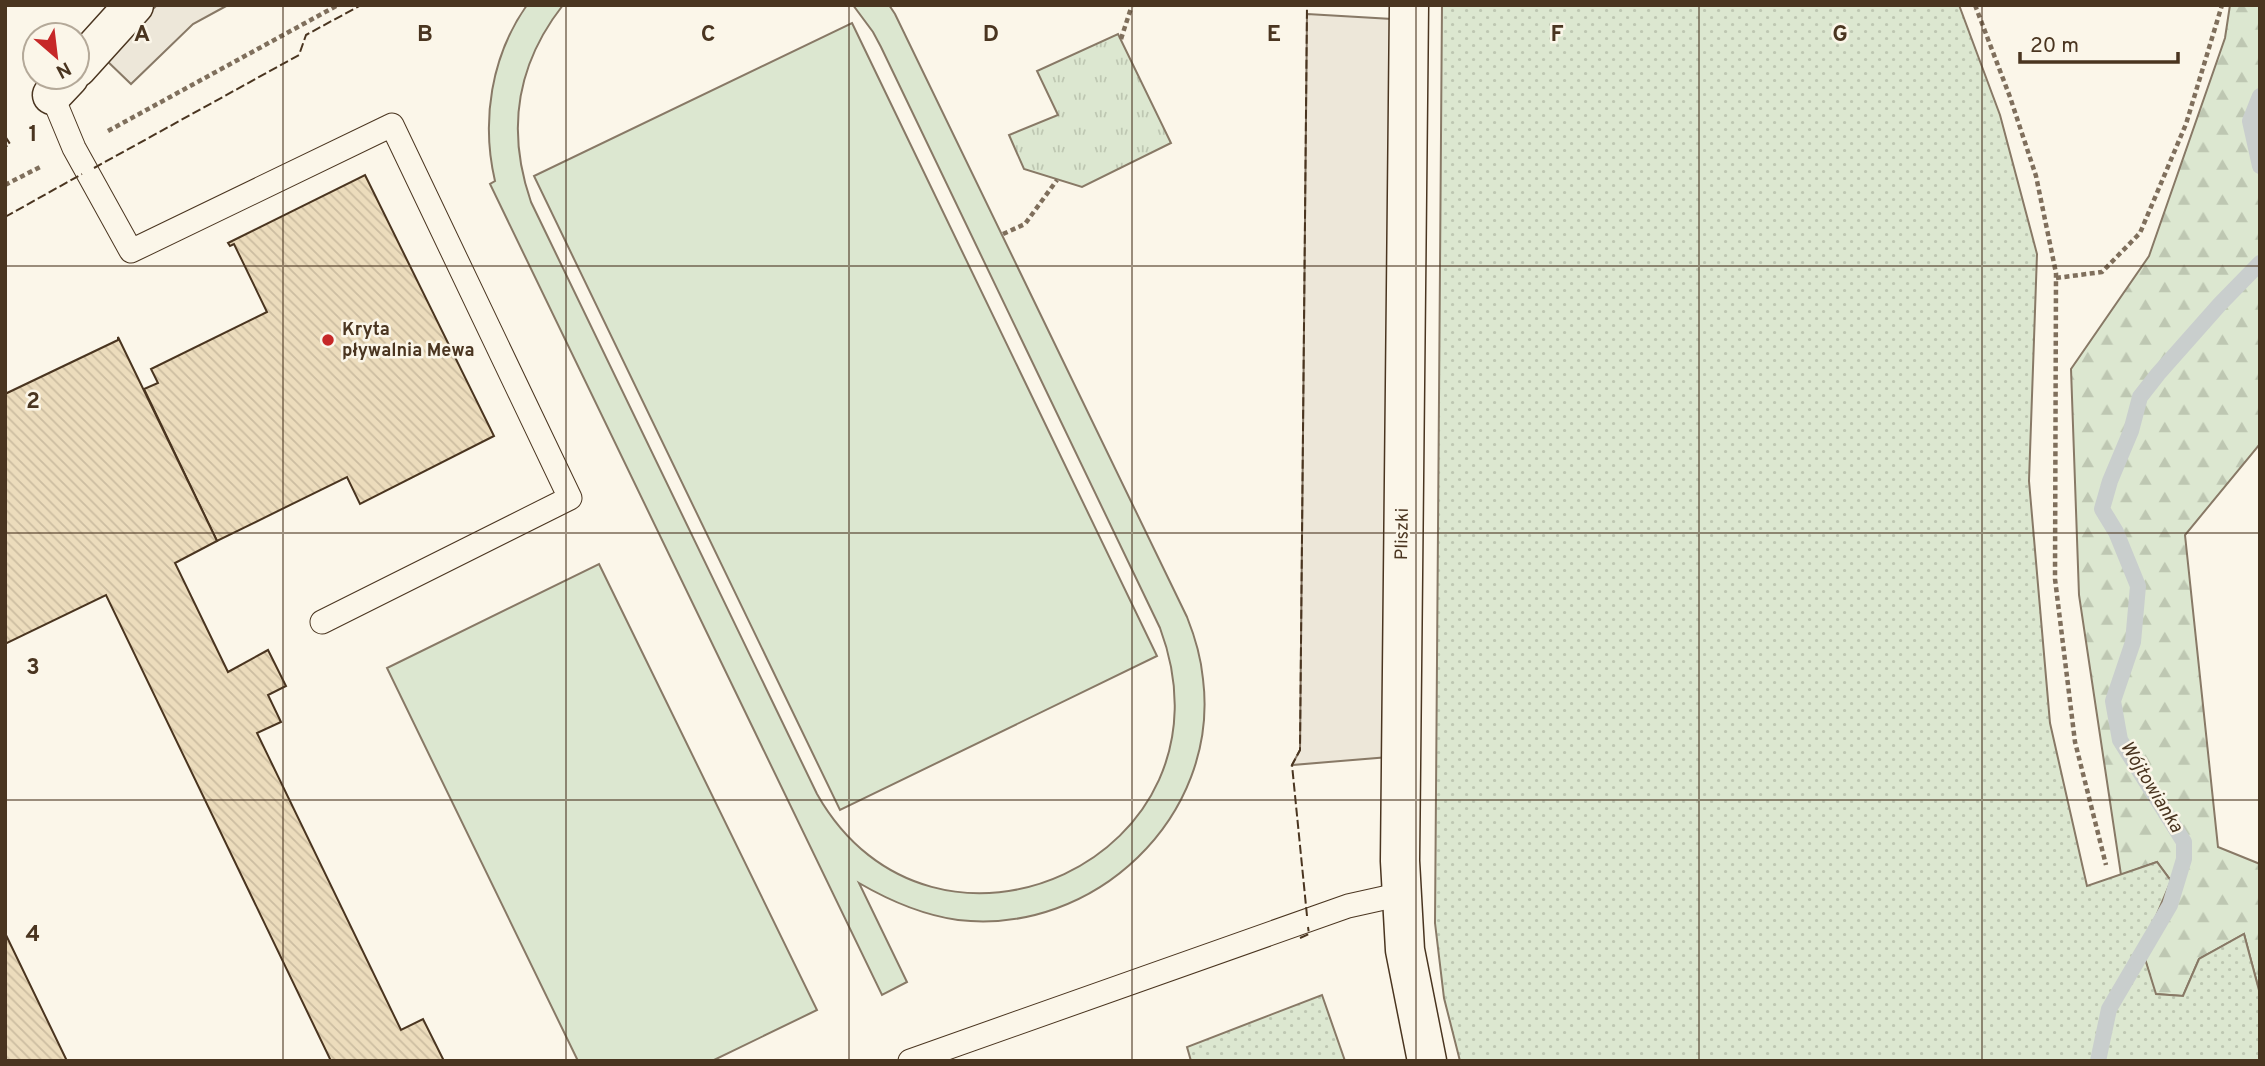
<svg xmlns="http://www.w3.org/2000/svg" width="2265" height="1066" font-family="Overpass,sans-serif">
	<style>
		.grass { fill: url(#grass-tufts); stroke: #887966; stroke-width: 2 }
		.forest { fill: url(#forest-firs); stroke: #887966; stroke-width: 2 }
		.garden { fill: url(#garden-dots); stroke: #887966; stroke-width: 2 }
		.pitch { fill: #dce7d0; stroke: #887966; stroke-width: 2 }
		.parking { fill: #ede7d9; stroke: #887966; stroke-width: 2 }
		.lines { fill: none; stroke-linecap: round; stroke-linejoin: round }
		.stream { stroke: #c9cecd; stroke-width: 16 }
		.building { fill: url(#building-back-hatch); stroke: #4a3520; stroke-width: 2 }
		.lane-casing { stroke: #4a3520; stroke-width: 25 }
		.street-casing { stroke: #4a3520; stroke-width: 41 }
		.secondary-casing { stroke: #4a3520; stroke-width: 41 }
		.path { stroke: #7f6f5c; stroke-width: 4.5; stroke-dasharray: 5 3.5; stroke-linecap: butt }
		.lane { stroke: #fbf6e9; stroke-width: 23 }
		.street { stroke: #fbf6e9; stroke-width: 38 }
		.secondary { stroke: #fbf6e9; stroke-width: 38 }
		.fence { stroke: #4a3520; stroke-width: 2; stroke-dasharray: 9 3.5; stroke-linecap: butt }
		.grid { fill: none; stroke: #4a3520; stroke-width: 2; stroke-opacity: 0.55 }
		.poi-dot { fill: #c62828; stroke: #fbf6e9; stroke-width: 2.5 }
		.labels { text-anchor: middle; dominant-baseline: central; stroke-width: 5; stroke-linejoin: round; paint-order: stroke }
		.poi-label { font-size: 18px; font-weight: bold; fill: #4a3520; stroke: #fbf6e9; text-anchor: start }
		.street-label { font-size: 18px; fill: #4a3520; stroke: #fbf6e9 }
		.water-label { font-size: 19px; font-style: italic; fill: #4a3520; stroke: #fbf6e9 }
		.grid-label { font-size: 23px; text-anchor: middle; font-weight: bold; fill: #4a3520; stroke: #fbf6e9; stroke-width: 5; stroke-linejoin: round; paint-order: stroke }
	</style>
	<defs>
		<pattern id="grass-tufts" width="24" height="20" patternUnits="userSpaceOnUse" patternTransform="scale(1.75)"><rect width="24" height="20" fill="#dce7d0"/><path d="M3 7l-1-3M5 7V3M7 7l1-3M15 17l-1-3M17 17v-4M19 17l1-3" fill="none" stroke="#bec7b2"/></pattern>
		<pattern id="forest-firs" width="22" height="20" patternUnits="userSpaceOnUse" patternTransform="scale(1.75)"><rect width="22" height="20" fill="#dce7d0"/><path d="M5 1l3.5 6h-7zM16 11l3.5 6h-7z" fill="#bec7b2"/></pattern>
		<pattern id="garden-dots" width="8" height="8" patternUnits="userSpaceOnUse" patternTransform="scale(1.75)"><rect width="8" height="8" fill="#dce7d0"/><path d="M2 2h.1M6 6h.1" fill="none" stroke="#bec7b2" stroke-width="1.8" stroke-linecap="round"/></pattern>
		<pattern id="building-back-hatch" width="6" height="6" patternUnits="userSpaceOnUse" patternTransform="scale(1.75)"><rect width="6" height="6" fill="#ecdcbc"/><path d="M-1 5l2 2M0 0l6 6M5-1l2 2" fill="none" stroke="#ccbda1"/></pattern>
	</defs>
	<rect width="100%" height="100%" fill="#fbf6e9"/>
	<polygon class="grass" points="1118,34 1171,143 1082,187 1024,169 1009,135 1058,115 1037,71"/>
	<polygon class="forest" points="2230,5 2260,5 2260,444 2185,535 2218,847 2260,864 2260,994 2244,934 2199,959 2183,996 2155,994 2142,949 2171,881 2157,862 2121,875 2079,595 2071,369 2149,256 2225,38"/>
	<g class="garden">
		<polygon points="1442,5 1959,5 2000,115 2037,254 2029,481 2050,723 2087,886 2157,862 2171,881 2142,949 2156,994 2183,996 2199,959 2244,934 2260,994 2260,1061 1460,1061 1444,998 1435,923"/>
		<polygon points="1322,995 1345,1061 1191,1061 1187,1047"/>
	</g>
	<g class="pitch">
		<path d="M527 5H563C516 65 506 130 531 202L817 794C933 999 1246 858 1160 628L881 47 873 32 853 5H889L895 14 1187 617C1195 637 1201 657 1203 679 1220 817 1094 936 958 920 922 915 890 901 859 883L907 982 882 995 490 184 495 181C481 121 491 56 527 5Z"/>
		<polygon points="852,23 1157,656 840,810 534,176"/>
		<polygon points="599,564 817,1010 712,1061 578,1061 387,668"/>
	</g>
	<g class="parking">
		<polygon points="157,5 228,5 193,24 131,84 104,58"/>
		<polygon points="1307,14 1409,20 1401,756 1292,765 1300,750"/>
	</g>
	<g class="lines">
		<g class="stream">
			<polyline points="2260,96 2250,121 2260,166"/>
			<polyline points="2098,1061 2109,1009 2170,905 2184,859 2184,842 2120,740 2113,701 2133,642 2138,586 2116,532 2102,509 2110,481 2131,431 2140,397 2158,374 2220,304 2260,263"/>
		</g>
	</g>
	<g class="building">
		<polygon points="365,175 494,436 360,504 347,477 217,541 144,389 158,383 151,369 267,312 234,244 230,246 228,243"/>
		<polygon points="118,337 217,541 175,563 228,672 268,650 286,686 268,695 281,722 257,733 401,1030 423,1019 444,1061 331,1061 106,595 5,644 5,394 118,340"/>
		<polygon points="5,933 67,1061 5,1061"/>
	</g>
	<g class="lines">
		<defs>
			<g id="lane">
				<polyline points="52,95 74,148 131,251 392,125 570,498 322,622"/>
				<polyline points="910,1061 1348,906 1402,894"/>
			</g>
			<g id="street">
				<polyline points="77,68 134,5"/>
				<polyline points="52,95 69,77"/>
			</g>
			<polyline id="secondary" points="1409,5 1400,861 1405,950 1427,1061"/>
		</defs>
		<use href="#lane" class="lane-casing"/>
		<use href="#street" class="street-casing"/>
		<use href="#secondary" class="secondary-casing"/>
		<g class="path">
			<polyline points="1975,5 2010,97 2036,176 2056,273 2055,579 2075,742 2106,865"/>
			<polyline points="1121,39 1132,5"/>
			<polyline points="108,131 338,5"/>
			<polyline points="5,185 42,166"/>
			<polyline points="1003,234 1025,224 1057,180"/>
			<polyline points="2056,278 2102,272 2140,233 2186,124 2222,5"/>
		</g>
		<use href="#lane" class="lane"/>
		<use href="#street" class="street"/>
		<use href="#secondary" class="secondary"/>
		<g class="fence">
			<polyline points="5,136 10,144 5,147"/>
			<polyline points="94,168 299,55 306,35 361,5"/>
			<polyline points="5,217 82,174"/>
			<polyline points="1307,916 1292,765 1300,750 1307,5"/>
			<polyline points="1300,938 1309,934 1308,927"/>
		</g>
	</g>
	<path class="grid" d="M283 5V1061M566 5V1061M849 5V1061M1132 5V1061M1416 5V1061M1699 5V1061M1982 5V1061M5 266H2260M5 533H2260M5 800H2260"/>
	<circle class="poi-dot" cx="328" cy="340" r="7"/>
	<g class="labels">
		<g class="poi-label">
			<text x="342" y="330">Kryta<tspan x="342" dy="21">pływalnia Mewa</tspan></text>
		</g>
		<g class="street-label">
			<text transform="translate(1403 534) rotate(-89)">Pliszki</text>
		</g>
		<g class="water-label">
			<text transform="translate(2151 787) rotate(59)">Wójtowianka</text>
		</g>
	</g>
	<g class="grid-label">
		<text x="142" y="41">A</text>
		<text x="425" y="41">B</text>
		<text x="708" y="41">C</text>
		<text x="991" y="41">D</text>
		<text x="1274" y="41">E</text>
		<text x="1557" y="41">F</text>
		<text x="1840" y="41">G</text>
		<text x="33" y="141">1</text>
		<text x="33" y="408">2</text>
		<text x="33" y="674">3</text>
		<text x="33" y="941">4</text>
	</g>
	<rect width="2265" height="1066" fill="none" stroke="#4a3520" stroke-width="14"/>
	<g transform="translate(56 56) rotate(152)"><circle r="33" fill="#fbf6e9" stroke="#b4a999" stroke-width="2"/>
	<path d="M0-5L12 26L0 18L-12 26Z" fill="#c62828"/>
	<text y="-10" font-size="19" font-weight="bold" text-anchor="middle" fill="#4a3520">N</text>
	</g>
	<path d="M2020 52v10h158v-10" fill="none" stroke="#4a3520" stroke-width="3.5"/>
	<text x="2030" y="52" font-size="21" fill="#4a3520" stroke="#fbf6e9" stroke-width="5" paint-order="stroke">20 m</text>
</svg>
